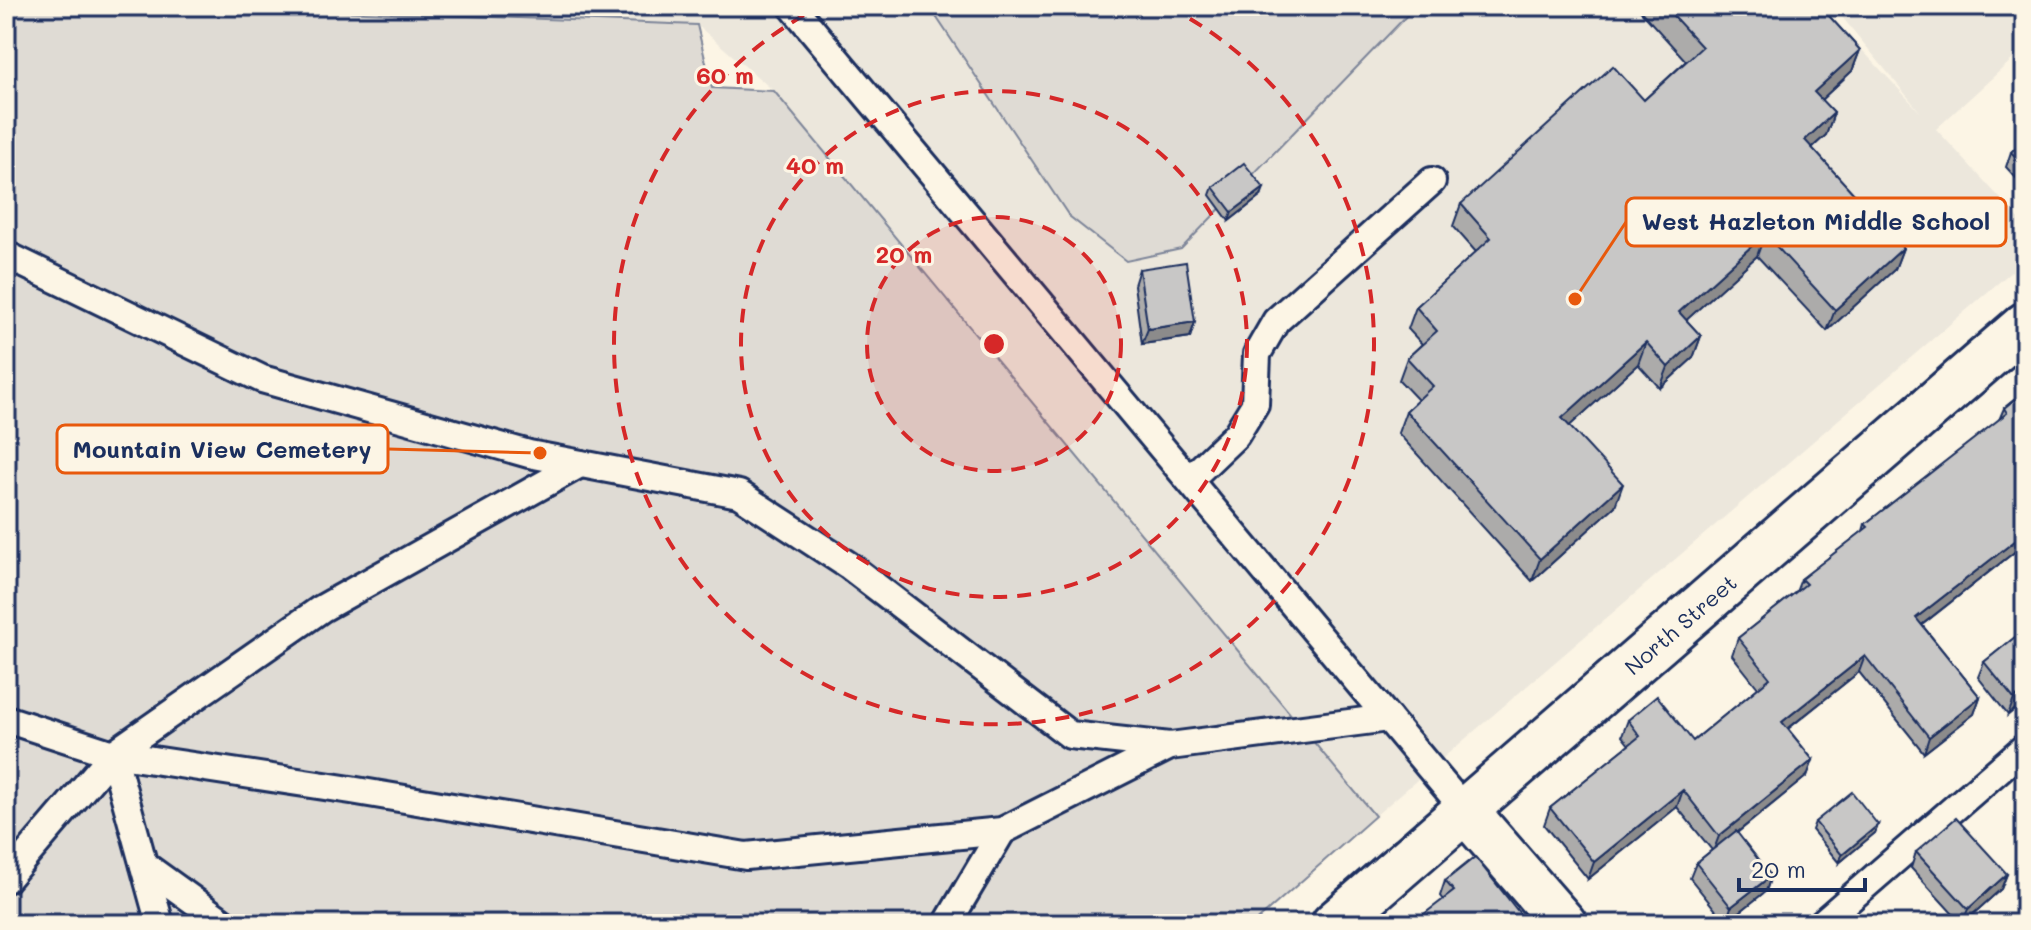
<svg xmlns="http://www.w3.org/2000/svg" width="2031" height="930" font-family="Mali,sans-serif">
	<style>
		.built { fill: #ece7dc }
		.green { fill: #dfdbd4; stroke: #7d8599; stroke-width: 2 }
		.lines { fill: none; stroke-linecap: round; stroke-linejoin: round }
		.lane-casing { stroke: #1b2f5e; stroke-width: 32 }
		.street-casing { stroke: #1b2f5e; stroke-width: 50 }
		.lane { stroke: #fcf5e5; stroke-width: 26 }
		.street { stroke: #fcf5e5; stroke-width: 44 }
		.wall { fill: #acabaa; stroke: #1b2f5e; stroke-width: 2 }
		.shaded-wall { fill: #8c8b8b; stroke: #1b2f5e; stroke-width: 2 }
		.building { fill: #c8c7c6; stroke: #1b2f5e; stroke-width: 2 }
		.ring { fill: none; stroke: #d62828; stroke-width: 4; stroke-dasharray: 14 10 }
		.labels { text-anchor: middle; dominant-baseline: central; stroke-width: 6; stroke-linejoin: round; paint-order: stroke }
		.street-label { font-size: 22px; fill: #1b2f5e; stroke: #fcf5e5 }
		.centre { fill: #d62828; stroke: #fcf5e5; stroke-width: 4 }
		.ring-label { font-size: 24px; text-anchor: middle; font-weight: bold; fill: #d62828; stroke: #fcf5e5; stroke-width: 6; stroke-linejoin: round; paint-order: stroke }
		.leader { fill: none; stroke: #e8590c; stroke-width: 3 }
		.callout-dot { fill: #e8590c; stroke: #fcf5e5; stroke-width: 3 }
		.callout { fill: #fcf5e5; stroke: #e8590c; stroke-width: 3 }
		.callout-label { font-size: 24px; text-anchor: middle; font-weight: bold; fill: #1b2f5e }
	</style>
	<rect width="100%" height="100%" fill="#fcf5e5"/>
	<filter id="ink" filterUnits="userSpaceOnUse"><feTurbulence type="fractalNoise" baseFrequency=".0125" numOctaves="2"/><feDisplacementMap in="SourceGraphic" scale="16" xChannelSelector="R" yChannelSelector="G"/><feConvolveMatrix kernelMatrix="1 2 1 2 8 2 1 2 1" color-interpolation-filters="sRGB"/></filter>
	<g filter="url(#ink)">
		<polygon class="built" points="215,6 1821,6 1921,113 1833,6 2025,6 2025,48 1936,129 2025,225 2025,260 1375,816 774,91 697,25"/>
		<g class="green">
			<polygon points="6,6 215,6 697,25 712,88 774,91 1375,816 1253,924 6,924"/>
			<polygon points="929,6 1416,6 1181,249 1126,261 1069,216"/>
		</g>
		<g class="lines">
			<defs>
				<g id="lane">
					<polyline points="792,6 1465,810"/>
					<polyline points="6,255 262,379 529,454 739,494 848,565 1070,735 1170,746 1388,718"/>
					<polyline points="1190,479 1236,435 1255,404 1257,354 1276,321 1432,181"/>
					<polyline points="6,719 113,754 351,790 746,856 1002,831 1170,746"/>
					<polyline points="113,754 160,924"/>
					<polyline points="144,865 226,924"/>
					<polyline points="6,879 113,754 321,609 580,464"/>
					<polyline points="947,924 1002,831"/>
					<polyline points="1821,924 2025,747"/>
				</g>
				<g id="street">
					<polyline points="1465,810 1564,924"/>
					<path id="s1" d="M1334 924 2025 325"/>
				</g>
			</defs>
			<use href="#lane" class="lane-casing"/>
			<use href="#street" class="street-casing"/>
			<use href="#lane" class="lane"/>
			<use href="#street" class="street"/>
		</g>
		<g class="wall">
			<polygon points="1636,6 1820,6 1860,50 1852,71 1821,100 1834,113 1826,135 1812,148 1903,248 1895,269 1827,331 1757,256 1686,320 1701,336 1693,358 1660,388 1638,364 1569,426 1615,506 1532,581 1398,433 1406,411 1418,400 1399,380 1407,358 1422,344 1408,329 1416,307 1476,252 1453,226 1461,204 1644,100 1686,61"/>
			<polygon points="2025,139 2025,188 2006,167 2011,152"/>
			<polygon points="1213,187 1261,196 1229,221 1210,195"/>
			<polygon points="1139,269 1195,322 1190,337 1142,344 1134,285"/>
			<polygon points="2025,391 2025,550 2022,546 1922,625 1980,697 1974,714 1924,753 1859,672 1788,729 1813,760 1807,776 1737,833 1771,876 1766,891 1726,923 1690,878 1696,863 1712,850 1677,807 1588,879 1544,825 1550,808 1629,745 1622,736 1628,720 1693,741 1758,688 1732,655 1738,638 1796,592 1801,579 1863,531 1865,524 1999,420 2004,408"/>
			<polygon points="2025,629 2025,701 2008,715 1978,677 1984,662"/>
			<polygon points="1815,822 1878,825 1875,833 1839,863 1812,830"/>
			<polygon points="1916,852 2007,874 2001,889 1962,924 1911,868"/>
			<polygon points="1445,881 1528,924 1443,900 1440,896"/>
		</g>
		<g class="shaded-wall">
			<polygon points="1860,50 1852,71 1806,114 1814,92"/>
			<polygon points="1834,113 1826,135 1797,161 1805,140"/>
			<polygon points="1264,188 1261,196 1229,221 1232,212"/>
			<polygon points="1765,234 1757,256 1671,334 1679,312"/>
			<polygon points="1903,248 1895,269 1827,331 1835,310"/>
			<polygon points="1195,322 1190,337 1142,344 1148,329"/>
			<polygon points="1701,336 1693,358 1660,388 1668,367"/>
			<polygon points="1646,342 1638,364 1554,440 1562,418"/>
			<polygon points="1623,484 1615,506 1532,581 1540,559"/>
			<polygon points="2025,533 2025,539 2022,546 1910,634 1916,618"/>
			<polygon points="1865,656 1859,672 1776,738 1782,722"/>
			<polygon points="2025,690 2025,701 2008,715 2014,699"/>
			<polygon points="1980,697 1974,714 1924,753 1929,737"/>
			<polygon points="1813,760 1807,776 1713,852 1719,836"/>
			<polygon points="1683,790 1677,807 1588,879 1594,862"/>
			<polygon points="1878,825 1875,833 1839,863 1842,855"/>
			<polygon points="2007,874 2001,889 1962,924 1968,909"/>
			<polygon points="1771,876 1766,891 1726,923 1731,907"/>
		</g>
		<g class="building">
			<polygon points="1664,6 1820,6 1860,50 1814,92 1834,113 1805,140 1903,248 1835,310 1765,234 1679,312 1701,336 1668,367 1646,342 1562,418 1623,484 1540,559 1406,411 1433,386 1407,358 1437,331 1416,307 1491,238 1461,204 1613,66 1644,100 1702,47"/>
			<polygon points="2025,139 2025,167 2011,152"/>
			<polygon points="1244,163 1264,188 1232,212 1213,187"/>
			<polygon points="1186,262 1195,322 1148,329 1139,269"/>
			<polygon points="2025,391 2025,533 1916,618 1980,697 1929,737 1865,656 1782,722 1813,760 1719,836 1683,790 1594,862 1550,808 1640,736 1628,720 1657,696 1693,741 1770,678 1738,638 1806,584 1801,579 1868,527 1865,524 2007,413 2004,408"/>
			<polygon points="2025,629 2025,690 2014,699 1984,662"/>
			<polygon points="1852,792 1878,825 1842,855 1815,822"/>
			<polygon points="1956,818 2007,874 1968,909 1916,852"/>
			<polygon points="1736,831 1771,876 1731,907 1696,863"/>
			<polygon points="1475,857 1528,924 1411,924 1454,891 1445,881"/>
			<polygon points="1840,918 1845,924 1828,924"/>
		</g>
	</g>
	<circle cx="994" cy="344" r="127" fill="#d62828" fill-opacity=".12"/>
	<g class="ring">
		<circle cx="994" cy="344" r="127"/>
		<circle cx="994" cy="344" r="253"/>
		<path d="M1169 7A380 380 0 1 1 819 7"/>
	</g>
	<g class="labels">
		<g class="street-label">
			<text stroke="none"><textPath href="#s1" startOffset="458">North Street</textPath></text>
		</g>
	</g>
	<circle cx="994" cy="344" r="12" class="centre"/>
	<g class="ring-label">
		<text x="725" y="84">60 m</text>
		<text x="815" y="174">40 m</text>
		<text x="904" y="263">20 m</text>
	</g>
	<path class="leader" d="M1575 299L1626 222M540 453L388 449"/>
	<g class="callout-dot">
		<circle cx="1575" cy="299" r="8"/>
		<circle cx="540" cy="453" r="8"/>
	</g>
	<g class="callout">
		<rect x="1626" y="198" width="380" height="48" rx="8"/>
		<rect x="57" y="425" width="331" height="48" rx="8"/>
	</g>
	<g class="callout-label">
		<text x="1816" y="230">West Hazleton Middle School</text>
		<text x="222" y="458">Mountain View Cemetery</text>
	</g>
	<rect width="2031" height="930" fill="none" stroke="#fcf5e5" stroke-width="32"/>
	<rect x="16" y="16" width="1999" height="898" fill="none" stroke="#1b2f5e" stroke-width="3" filter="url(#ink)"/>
	<path d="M1739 878v12h126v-12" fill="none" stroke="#1b2f5e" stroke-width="4"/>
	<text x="1751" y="878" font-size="24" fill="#1b2f5e" stroke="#fcf5e5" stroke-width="6" paint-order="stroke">20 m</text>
</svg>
